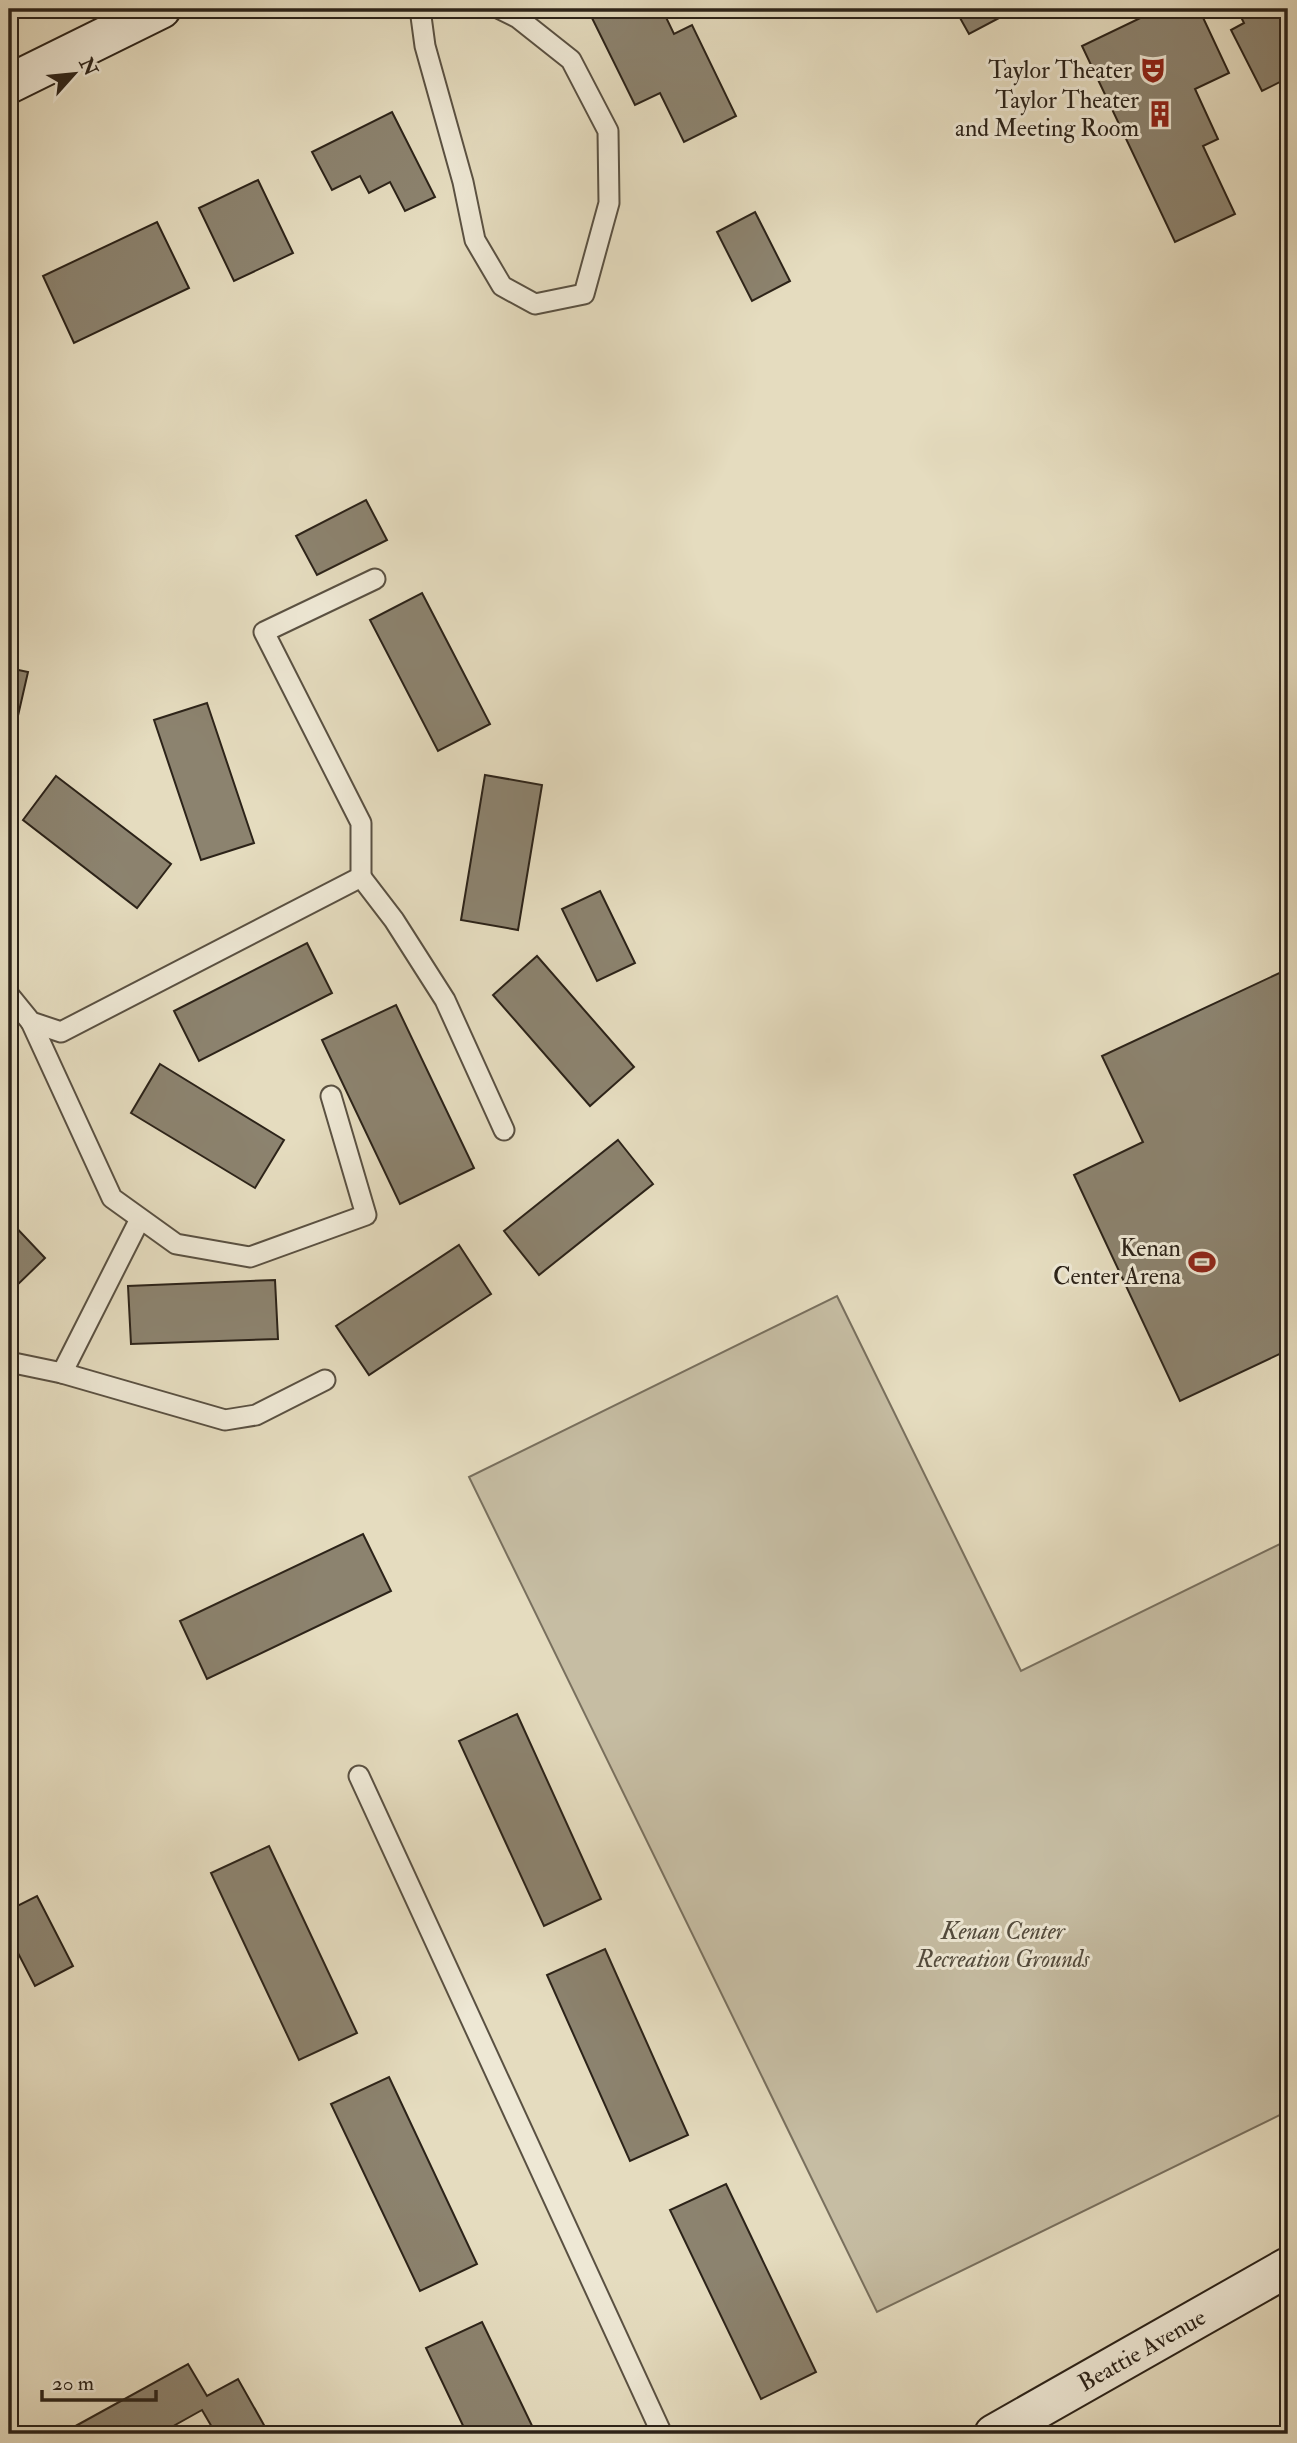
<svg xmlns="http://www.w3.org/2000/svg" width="1297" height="2443" font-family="'IM FELL Double Pica',serif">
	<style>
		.green { fill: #c6bda3; stroke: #79705e; stroke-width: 2 }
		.building { fill: #8c836f; stroke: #2c2319; stroke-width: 2 }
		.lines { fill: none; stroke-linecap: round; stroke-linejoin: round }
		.lane-casing { stroke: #5a5142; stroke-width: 23 }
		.secondary-casing { stroke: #2c2319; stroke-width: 42 }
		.lane { stroke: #eee8d5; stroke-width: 19 }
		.secondary { stroke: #eee8d5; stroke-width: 38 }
		.labels { text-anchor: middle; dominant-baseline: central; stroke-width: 6; stroke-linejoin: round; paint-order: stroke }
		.poi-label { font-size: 24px; fill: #2c2319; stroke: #eee8d5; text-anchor: end }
		.park-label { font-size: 24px; font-style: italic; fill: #524a3c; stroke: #eee8d5 }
		.street-label { font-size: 24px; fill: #2c2319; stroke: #eee8d5 }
	</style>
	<rect width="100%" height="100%" fill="#e5dcbf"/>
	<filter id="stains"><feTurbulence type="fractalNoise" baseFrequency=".00286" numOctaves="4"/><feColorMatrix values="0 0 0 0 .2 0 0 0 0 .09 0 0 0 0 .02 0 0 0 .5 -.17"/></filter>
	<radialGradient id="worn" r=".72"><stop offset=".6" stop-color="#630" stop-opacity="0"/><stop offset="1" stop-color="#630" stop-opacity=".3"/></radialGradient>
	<polygon class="green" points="837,1296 1021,1671 1288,1540 1288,2111 877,2312 469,1477"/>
	<g class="building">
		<polygon points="607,9 662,9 674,34 692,25 736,116 684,142 660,93 635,105 591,16"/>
		<polygon points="955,9 1016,9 969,34"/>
		<polygon points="1159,9 1199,9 1229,73 1195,89 1218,139 1203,146 1235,214 1175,242 1082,46"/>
		<polygon points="1237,9 1288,9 1288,78 1262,91 1231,30 1244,23"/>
		<polygon points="392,112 435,197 405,211 390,182 369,193 360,176 332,190 312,152"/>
		<polygon points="258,180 293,253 234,281 199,208"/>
		<polygon points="755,212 790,281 752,301 717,232"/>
		<polygon points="157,222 189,288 74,343 43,276"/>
		<polygon points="366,500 387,540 317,575 296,536"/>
		<polygon points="422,593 490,724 438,751 370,620"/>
		<polygon points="9,668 28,672 9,755"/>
		<polygon points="207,703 254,843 201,860 154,720"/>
		<polygon points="485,775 542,785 518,930 461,920"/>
		<polygon points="56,776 171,864 137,908 23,820"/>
		<polygon points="600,891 635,963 597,981 562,909"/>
		<polygon points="307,943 332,993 199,1061 174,1011"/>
		<polygon points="537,956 634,1067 590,1106 493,995"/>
		<polygon points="1288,969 1288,1350 1180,1401 1074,1175 1143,1142 1102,1056"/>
		<polygon points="396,1005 474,1168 400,1204 322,1040"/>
		<polygon points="160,1064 284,1140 255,1188 131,1113"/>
		<polygon points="618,1140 653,1184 539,1275 504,1231"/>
		<polygon points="9,1220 45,1258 9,1293"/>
		<polygon points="459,1245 491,1294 369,1375 336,1326"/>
		<polygon points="275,1280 278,1339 131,1344 128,1286"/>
		<polygon points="363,1534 391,1591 207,1679 180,1621"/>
		<polygon points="517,1714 601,1899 544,1926 459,1741"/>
		<polygon points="269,1846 357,2033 299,2060 211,1873"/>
		<polygon points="37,1896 73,1966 35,1986 18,1953 9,1957 9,1910"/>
		<polygon points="605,1949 688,2135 630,2161 547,1975"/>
		<polygon points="389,2077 477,2264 420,2291 331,2104"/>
		<polygon points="726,2184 816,2372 761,2399 670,2210"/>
		<polygon points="482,2322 536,2434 467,2434 426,2348"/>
		<polygon points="188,2364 207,2396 238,2379 269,2434 216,2434 202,2410 159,2434 61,2434"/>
	</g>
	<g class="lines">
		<defs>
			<g id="lane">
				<polyline points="420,9 425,46 463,182 475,240 502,286 535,304 584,294 609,203 608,131 571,60 518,18 500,9"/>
				<polyline points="361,877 394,920 445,1000 504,1130"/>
				<polyline points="9,995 31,1022 61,1032 361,877 361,823 264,632 375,579"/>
				<polyline points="31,1022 112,1198 176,1244 250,1257 366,1215 331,1096"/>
				<polyline points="9,1362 62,1373 140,1219"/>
				<polyline points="62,1373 225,1420 256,1415 325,1380"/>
				<polyline points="359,1776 662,2434"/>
			</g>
			<g id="secondary">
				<polyline points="9,84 161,9"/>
				<path id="s1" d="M994 2434 1288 2267"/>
			</g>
		</defs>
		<use href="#lane" class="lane-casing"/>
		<use href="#secondary" class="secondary-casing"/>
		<use href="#lane" class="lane"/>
		<use href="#secondary" class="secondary"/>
	</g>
	<defs>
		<symbol id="theatre-bare" viewBox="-9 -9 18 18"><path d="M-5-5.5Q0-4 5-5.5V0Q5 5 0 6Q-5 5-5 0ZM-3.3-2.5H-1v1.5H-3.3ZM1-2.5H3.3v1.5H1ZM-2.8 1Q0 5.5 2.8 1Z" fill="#8f2418" stroke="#eee8d5" stroke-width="2.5" paint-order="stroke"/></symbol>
		<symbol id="building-bare" viewBox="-9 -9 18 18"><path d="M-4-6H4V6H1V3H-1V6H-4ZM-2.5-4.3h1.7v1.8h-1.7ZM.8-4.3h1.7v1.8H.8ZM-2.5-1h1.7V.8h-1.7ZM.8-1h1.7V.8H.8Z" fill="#8f2418" stroke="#eee8d5" stroke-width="2.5" paint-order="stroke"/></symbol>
		<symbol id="stadium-bare" viewBox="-9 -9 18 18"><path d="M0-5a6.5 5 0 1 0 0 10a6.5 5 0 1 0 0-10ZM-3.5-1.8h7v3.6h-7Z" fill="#8f2418" stroke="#eee8d5" stroke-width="2.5" paint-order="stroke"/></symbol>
	</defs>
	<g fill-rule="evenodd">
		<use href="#theatre-bare" x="1134" y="51" width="38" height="38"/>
		<use href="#building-bare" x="1141" y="95" width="38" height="38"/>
		<use href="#stadium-bare" x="1183" y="1243" width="38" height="38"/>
	</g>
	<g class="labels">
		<g class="poi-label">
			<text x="1132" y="70">Taylor Theater</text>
			<text x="1139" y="100">Taylor Theater<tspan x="1139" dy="28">and Meeting Room</tspan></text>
			<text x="1181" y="1248">Kenan<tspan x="1181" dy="28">Center Arena</tspan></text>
		</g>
		<g class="park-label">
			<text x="1003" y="1931">Kenan Center<tspan x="1003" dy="28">Recreation Grounds</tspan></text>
		</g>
		<g class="street-label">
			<text stroke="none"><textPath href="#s1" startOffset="170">Beattie Avenue</textPath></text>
		</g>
	</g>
	<rect width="1297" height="2443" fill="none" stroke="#e5dcbf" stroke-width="35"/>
	<rect x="10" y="10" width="1276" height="2422" fill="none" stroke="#2c2319" stroke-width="3.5"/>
	<rect x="18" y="18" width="1262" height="2408" fill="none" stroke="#2c2319" stroke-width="2"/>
	<g transform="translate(74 74) rotate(63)" stroke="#eee8d5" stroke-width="5" paint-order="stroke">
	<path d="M0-5L12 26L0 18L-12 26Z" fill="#2c2319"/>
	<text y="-10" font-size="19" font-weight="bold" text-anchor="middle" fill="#2c2319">N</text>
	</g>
	<path d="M42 2390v10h114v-10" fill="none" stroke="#2c2319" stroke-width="3.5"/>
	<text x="52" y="2390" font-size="21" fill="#2c2319" stroke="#eee8d5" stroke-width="5" paint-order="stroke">20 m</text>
	<rect width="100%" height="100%" filter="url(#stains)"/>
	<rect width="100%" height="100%" fill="url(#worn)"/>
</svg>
